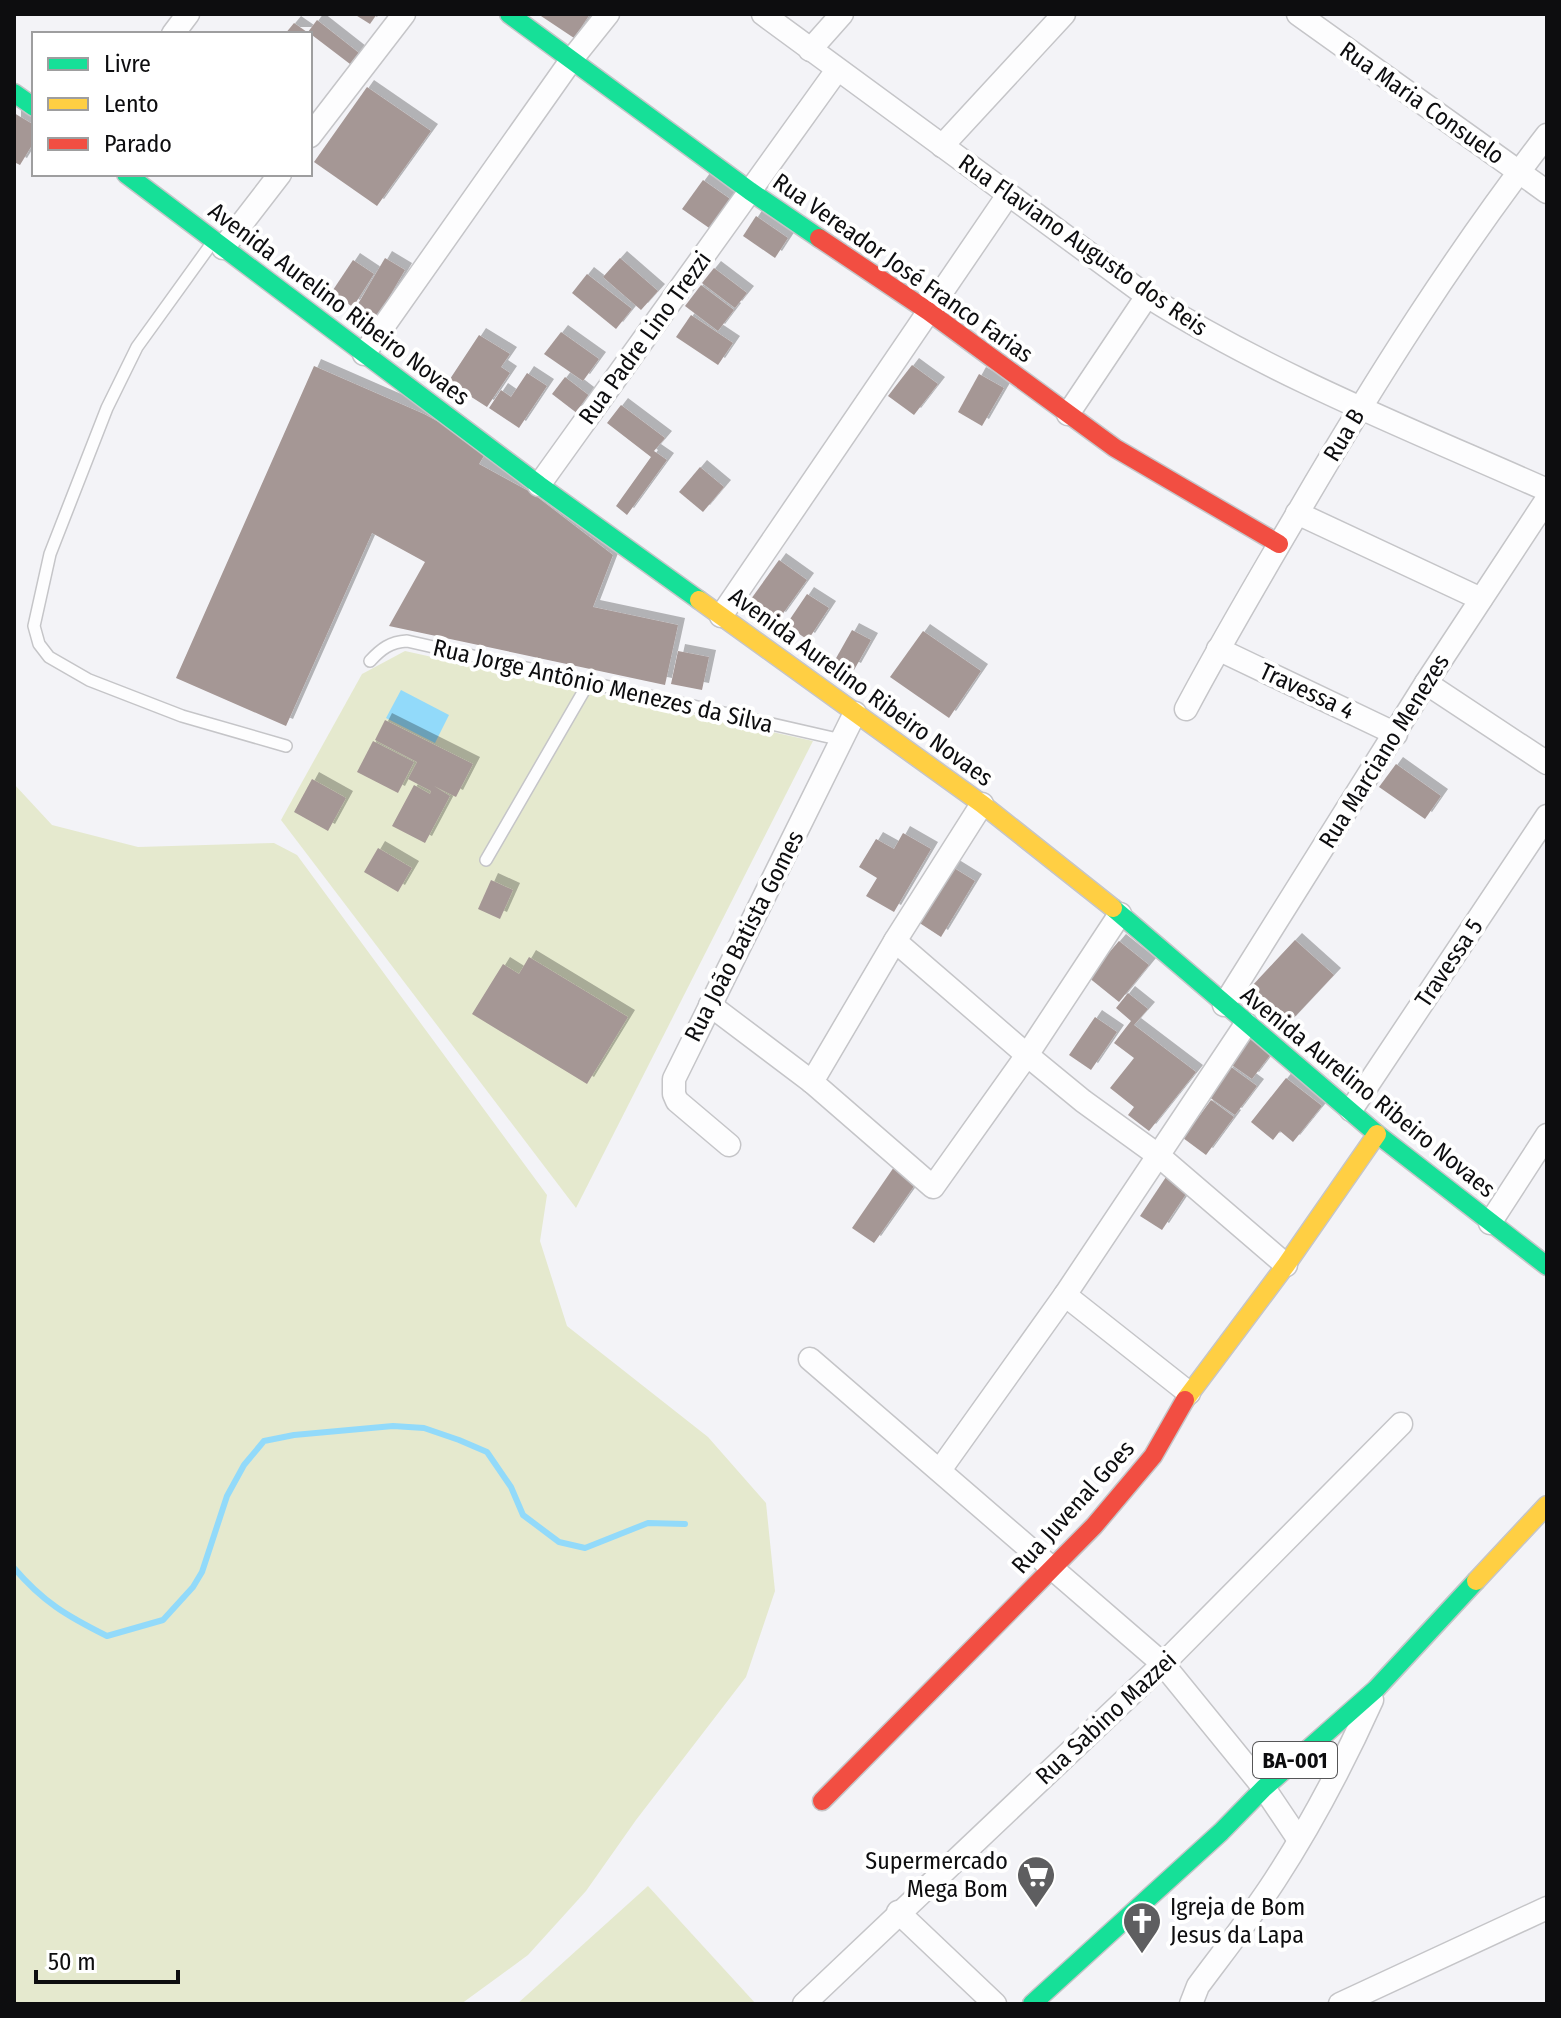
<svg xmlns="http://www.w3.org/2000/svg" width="1561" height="2018" font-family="'Fira Sans Condensed',sans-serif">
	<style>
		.green { fill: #e5e9ce }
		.water { fill: #92dafa }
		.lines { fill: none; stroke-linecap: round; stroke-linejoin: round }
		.stream { stroke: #92dafa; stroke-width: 6 }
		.building { fill: #a59795; filter: url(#shadow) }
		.lane-casing { stroke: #c5c5c8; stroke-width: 14 }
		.street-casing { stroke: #c5c5c8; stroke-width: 25 }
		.fast-casing { stroke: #c5c5c8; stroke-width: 21 }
		.slow-casing { stroke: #c5c5c8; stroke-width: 21 }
		.jam-casing { stroke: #c5c5c8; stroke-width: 21 }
		.lane { stroke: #fdfdfe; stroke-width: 11 }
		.street { stroke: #fdfdfe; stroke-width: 22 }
		.fast { stroke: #16e098; stroke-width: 18 }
		.slow { stroke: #ffcf43; stroke-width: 18 }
		.jam { stroke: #f24e42; stroke-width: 18 }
		.labels { text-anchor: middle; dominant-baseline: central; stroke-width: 8; stroke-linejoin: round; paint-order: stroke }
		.shield { fill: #fff; stroke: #565657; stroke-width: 2 }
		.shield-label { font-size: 22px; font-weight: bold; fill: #0d0d0f }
		.street-label { font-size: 24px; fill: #0d0d0f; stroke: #fff }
		.poi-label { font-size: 24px; fill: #0d0d0f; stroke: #fff; text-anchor: end }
	</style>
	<defs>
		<filter id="shadow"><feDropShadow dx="7" dy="-7" stdDeviation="0" flood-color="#0004"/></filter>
	</defs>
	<rect width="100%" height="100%" fill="#f3f3f7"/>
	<g class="green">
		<polygon points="405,651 813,741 576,1208 281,820 362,674"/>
		<polygon points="14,784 52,825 138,847 274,843 297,855 547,1195 540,1241 567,1326 708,1437 766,1503 775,1591 746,1677 636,1820 586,1891 528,1955 461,2004 14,2004"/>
		<polygon points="648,1886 756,2004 517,2004"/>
	</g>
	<polygon class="water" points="401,690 449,715 435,743 386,718"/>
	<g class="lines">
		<path class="stream" d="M14 1568C43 1602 67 1616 107 1636L163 1620 193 1587 202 1572 227 1496 244 1465 264 1441 294 1435 393 1426 424 1428 459 1440 487 1452 511 1487 523 1515 559 1542 585 1548 648 1523 685 1524"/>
	</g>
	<g class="building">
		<polygon points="354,14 377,14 370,24"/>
		<polygon points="538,14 590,14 574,38"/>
		<polygon points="317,20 359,53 350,64 308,32"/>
		<polygon points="294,23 307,32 305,34 285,34"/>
		<polygon points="367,87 431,131 377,206 314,162"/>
		<polygon points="14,113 34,125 34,142 20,165 14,162"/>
		<polygon points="703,180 733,201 712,230 682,209"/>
		<polygon points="756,216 788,238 775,258 743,236"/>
		<polygon points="385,258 405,270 375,321 355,309"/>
		<polygon points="620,258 658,291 641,310 603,277"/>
		<polygon points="353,260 374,274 353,307 331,293"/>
		<polygon points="714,268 747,293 735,308 702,283"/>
		<polygon points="587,274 632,309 616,329 572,293"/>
		<polygon points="701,285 734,310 718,331 685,306"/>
		<polygon points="691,315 733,343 718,365 676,337"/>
		<polygon points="561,332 599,359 583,381 544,354"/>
		<polygon points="479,335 510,354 501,367 510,373 487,407 448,382"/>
		<polygon points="912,365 938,384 914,415 888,396"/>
		<polygon points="314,366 424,414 488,449 479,464 532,493 613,555 593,607 678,625 665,685 389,626 425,562 372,533 286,726 176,678"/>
		<polygon points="527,373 547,386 519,428 489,408 501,390 511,397"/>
		<polygon points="979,374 1004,388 982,426 958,412"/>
		<polygon points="565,377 591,397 578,414 552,394"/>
		<polygon points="621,405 665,438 654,451 667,460 627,515 616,506 651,457 607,423"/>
		<polygon points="700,467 724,487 703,512 679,492"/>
		<polygon points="779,560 807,580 779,619 751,599"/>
		<polygon points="807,594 829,608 808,640 786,625"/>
		<polygon points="852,630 871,640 854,670 835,660"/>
		<polygon points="923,631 981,671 949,718 890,677"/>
		<polygon points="678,651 709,657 702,690 671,684"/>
		<polygon points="385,720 473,764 456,797 434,786 450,796 425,843 392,826 414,785 430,794 431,791 408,779 417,762 375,740"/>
		<polygon points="373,741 414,762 398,793 357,772"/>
		<polygon points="1396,764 1441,796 1425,819 1379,787"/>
		<polygon points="312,779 346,798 328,831 294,812"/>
		<polygon points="903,833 931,849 894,912 866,896 877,878 859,867 876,839 894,849"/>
		<polygon points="378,848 412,868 398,892 364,872"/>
		<polygon points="949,865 975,881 941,937 915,920"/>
		<polygon points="491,880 513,890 500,919 478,909"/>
		<polygon points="1295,940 1334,975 1289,1023 1251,987"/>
		<polygon points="1119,941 1149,965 1119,1002 1088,977"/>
		<polygon points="529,957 628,1017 587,1084 472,1014 503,964 519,974"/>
		<polygon points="1128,993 1148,1009 1134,1025 1196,1072 1149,1131 1128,1115 1134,1107 1110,1088 1134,1058 1114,1043 1131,1021 1116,1008"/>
		<polygon points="1095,1017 1117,1032 1091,1070 1069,1055"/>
		<polygon points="1247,1037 1271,1054 1252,1079 1229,1063"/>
		<polygon points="1231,1067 1257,1086 1235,1115 1209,1097"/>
		<polygon points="1286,1078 1322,1106 1293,1142 1280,1131 1273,1140 1251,1122"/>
		<polygon points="1211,1100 1234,1117 1206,1155 1183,1138"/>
		<polygon points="894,1167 917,1182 874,1243 852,1228"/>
		<polygon points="1166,1177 1188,1191 1162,1230 1140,1216"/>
	</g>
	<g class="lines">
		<defs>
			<g id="lane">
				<polyline points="212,243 137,347 107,408 50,554 34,626 39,644 49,657 89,680 182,716 286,746"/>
				<path d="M370 661C381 649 390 642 407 641L842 740"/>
				<polyline points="486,860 589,682"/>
			</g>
			<g id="street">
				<path d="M763 14 1147 296C1272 375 1412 430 1547 490"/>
				<polyline points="1298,14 1547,192"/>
				<polyline points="173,34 188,14"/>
				<polyline points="810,50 842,14"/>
				<polyline points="310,136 404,14"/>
				<polyline points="942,146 1064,14"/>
				<polyline points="223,248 280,174"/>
				<polyline points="364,354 572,59 608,14"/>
				<polyline points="1068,414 1147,296"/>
				<polyline points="539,485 837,70"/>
				<polyline points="1297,513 1481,599"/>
				<polyline points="721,616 1008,195"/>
				<polyline points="1218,649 1396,734"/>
				<polyline points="1426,683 1547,763"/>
				<path d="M1186 709C1222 641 1261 575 1300 509 1376 379 1455 254 1547 135"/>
				<polyline points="895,941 1027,1055 1083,1101 1159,1156 1286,1265"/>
				<polyline points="710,1005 812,1082 933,1187 1027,1055 1120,914"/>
				<polyline points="1224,1005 1426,683 1547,499"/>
				<polyline points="812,1082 895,941 982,804"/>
				<polyline points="1351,1110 1547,816"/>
				<polyline points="729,1145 677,1101 674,1094 674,1079 855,713"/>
				<polyline points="1490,1223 1547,1135"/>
				<polyline points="1065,1295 1189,1393"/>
				<polyline points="810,1359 1163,1664 1264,1788 1299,1840"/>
				<polyline points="940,1470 1065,1295 1246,1024"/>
				<polyline points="898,1912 995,2004"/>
				<polyline points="804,2004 1163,1664 1401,1424"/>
				<path d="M1191 2004 1198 1986C1224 1951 1251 1917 1275 1880 1312 1823 1344 1762 1372 1700"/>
				<polyline points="1340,2004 1547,1908"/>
			</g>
			<g id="fast">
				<polyline points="509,14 750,191 819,238"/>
				<polyline points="14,93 34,107"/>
				<polyline points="126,174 539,485 699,600"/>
				<polyline points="1113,908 1377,1134 1547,1266"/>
				<polyline points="1032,2004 1221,1832 1264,1788 1376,1689 1476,1581"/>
			</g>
			<g id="slow">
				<polyline points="699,600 982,804 1113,908"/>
				<polyline points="1185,1400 1286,1265 1377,1134"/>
				<polyline points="1476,1581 1547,1505"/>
			</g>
			<g id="jam">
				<polyline points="819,238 928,311 1115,448 1279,544"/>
				<polyline points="822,1801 1094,1526 1153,1456 1185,1400"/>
			</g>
		</defs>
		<use href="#lane" class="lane-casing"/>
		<use href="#street" class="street-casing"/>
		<use href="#fast" class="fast-casing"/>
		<use href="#slow" class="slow-casing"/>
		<use href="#jam" class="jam-casing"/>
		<use href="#lane" class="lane"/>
		<use href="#street" class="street"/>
		<use href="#fast" class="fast"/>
		<use href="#slow" class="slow"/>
		<use href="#jam" class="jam"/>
	</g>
	<defs>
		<symbol id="supermarket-pin" viewBox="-11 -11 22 30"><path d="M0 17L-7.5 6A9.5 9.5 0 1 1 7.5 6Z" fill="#5e5e60" stroke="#fff"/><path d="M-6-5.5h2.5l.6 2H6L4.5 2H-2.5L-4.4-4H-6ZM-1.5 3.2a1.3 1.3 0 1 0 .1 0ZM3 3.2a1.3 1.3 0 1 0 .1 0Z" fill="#fff"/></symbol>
		<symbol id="church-pin" viewBox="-11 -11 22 30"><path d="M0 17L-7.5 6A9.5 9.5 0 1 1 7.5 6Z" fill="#5e5e60" stroke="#fff"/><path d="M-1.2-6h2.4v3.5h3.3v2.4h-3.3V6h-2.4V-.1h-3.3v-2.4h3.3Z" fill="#fff"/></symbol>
	</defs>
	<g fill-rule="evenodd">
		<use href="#supermarket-pin" x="1014" y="1853" width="44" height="60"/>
		<use href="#church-pin" x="1120" y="1899" width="44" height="60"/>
	</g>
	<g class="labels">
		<rect class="shield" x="1253" y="1742" width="84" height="36" rx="6"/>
		<g class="shield-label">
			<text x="1295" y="1760">BA-001</text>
		</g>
		<g class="street-label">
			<text transform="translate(1422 103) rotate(35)">Rua Maria Consuelo</text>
			<text transform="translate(1083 245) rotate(35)">Rua Flaviano Augusto dos Reis</text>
			<text transform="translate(903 268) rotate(35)">Rua Vereador José Franco Farias</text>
			<text transform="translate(339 304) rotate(37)">Avenida Aurelino Ribeiro Novaes</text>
			<text transform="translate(645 338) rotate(-54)">Rua Padre Lino Trezzi</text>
			<text transform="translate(1344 435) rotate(-59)">Rua B</text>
			<text transform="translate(603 686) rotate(13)">Rua Jorge Antônio Menezes da Silva</text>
			<text transform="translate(861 687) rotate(36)">Avenida Aurelino Ribeiro Novaes</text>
			<text transform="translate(1307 691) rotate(25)">Travessa 4</text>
			<text transform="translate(1384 751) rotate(-58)">Rua Marciano Menezes</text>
			<text transform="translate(744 936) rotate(-63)">Rua João Batista Gomes</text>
			<text transform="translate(1449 963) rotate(-56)">Travessa 5</text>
			<text transform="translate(1368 1092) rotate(39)">Avenida Aurelino Ribeiro Novaes</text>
			<text transform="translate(1073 1507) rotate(-48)">Rua Juvenal Goes</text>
			<text transform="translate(1106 1718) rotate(-43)">Rua Sabino Mazzei</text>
		</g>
		<g class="poi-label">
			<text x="1008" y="1861">Supermercado<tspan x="1008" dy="28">Mega Bom</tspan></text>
			<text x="1170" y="1907" text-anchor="start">Igreja de Bom<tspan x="1170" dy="28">Jesus da Lapa</tspan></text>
		</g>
	</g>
	<rect width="1561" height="2018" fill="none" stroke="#0d0d0f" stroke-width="32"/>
	<rect x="32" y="32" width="280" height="144" fill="#ffffff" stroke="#9e9e9f" stroke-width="2"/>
	<rect x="48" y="58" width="40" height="12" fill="#16e098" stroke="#9e9e9f" stroke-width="2"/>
	<text x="104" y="72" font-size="24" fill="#0d0d0f">Livre</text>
	<rect x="48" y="98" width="40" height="12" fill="#ffcf43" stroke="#9e9e9f" stroke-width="2"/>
	<text x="104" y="112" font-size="24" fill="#0d0d0f">Lento</text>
	<rect x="48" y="138" width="40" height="12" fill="#f24e42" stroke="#9e9e9f" stroke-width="2"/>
	<text x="104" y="152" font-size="24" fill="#0d0d0f">Parado</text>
	<path d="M36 1970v12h142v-12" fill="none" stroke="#0d0d0f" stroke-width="4"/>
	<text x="48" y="1970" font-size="24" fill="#0d0d0f" stroke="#ffffff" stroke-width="6" paint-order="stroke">50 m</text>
</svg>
